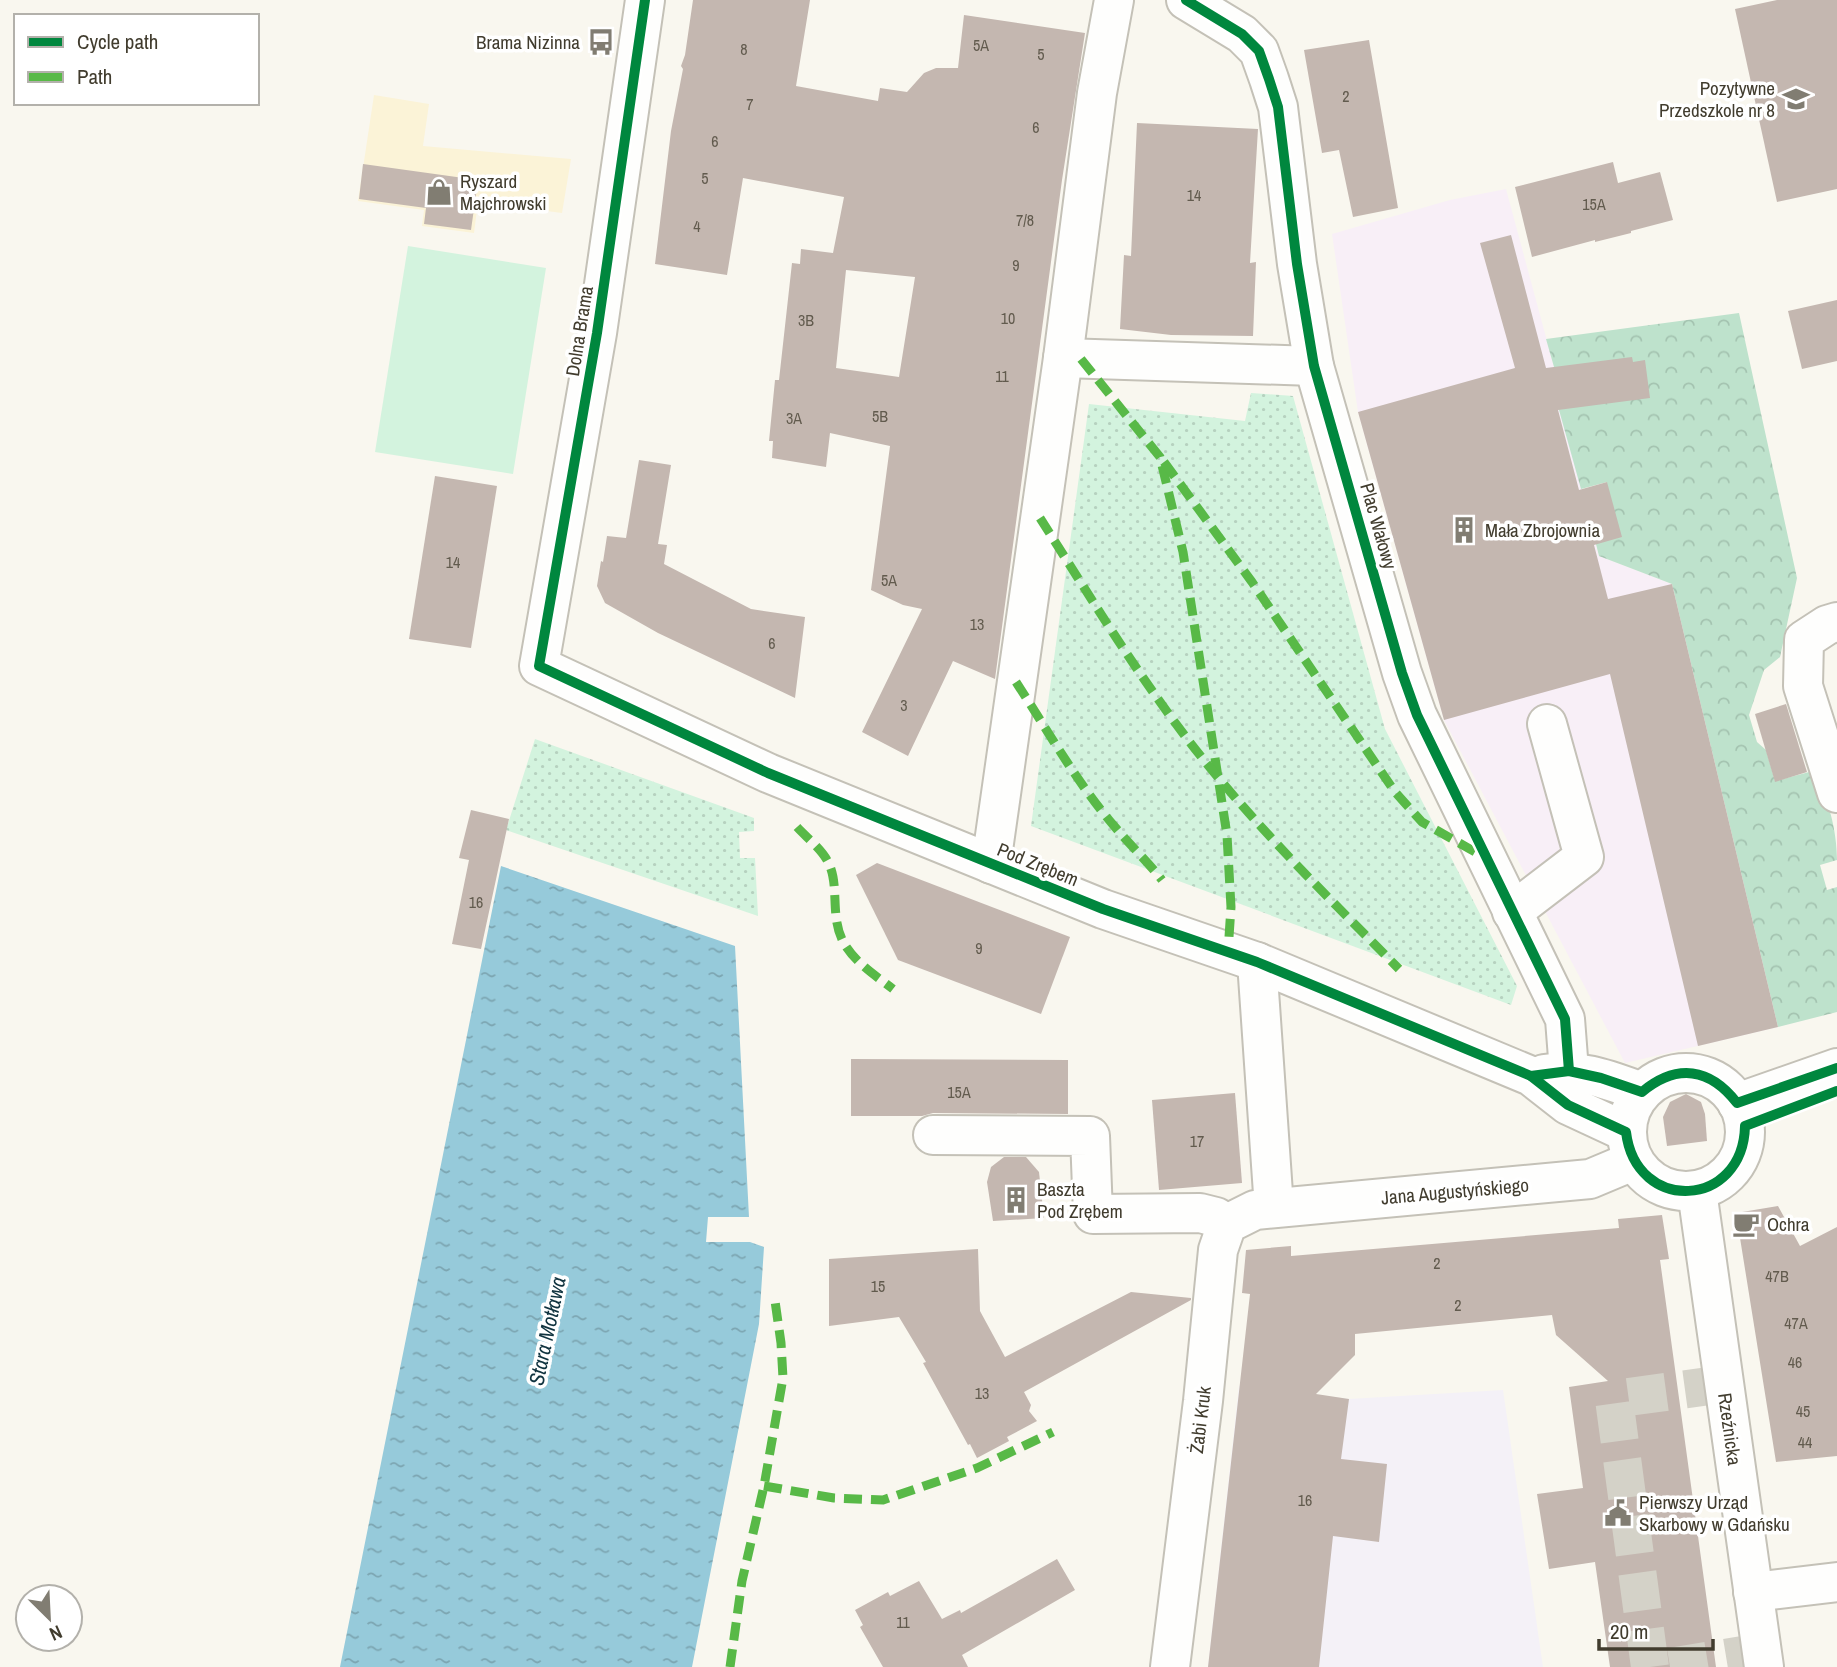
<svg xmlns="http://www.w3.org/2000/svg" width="1837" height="1667" font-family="'Archivo Narrow',sans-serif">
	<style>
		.commercial { fill: #f4f1f7 }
		.built { fill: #fbf3d7 }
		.education { fill: #f8eff7 }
		.grass { fill: url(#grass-dots) }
		.forest { fill: url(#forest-crowns) }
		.garden { fill: #d3f3de }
		.water { fill: url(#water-ripples) }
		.building { fill: #c4b7b0; fill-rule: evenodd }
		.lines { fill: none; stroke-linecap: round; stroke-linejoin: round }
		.minor-tunnel { stroke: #d4d2c8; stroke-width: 38; stroke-dasharray: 38 19; stroke-linecap: butt }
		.minor-casing { stroke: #c4c1b7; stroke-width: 42 }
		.minor { stroke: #fefefd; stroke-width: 38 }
		.quiet { stroke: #58b947; stroke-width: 9; stroke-dasharray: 18 9; stroke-linecap: butt }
		.cycleway-casing { stroke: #fff; stroke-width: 15 }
		.cycleway { stroke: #00873e; stroke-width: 10 }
		.labels { text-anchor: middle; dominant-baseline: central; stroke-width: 7; stroke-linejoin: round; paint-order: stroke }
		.number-label { font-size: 16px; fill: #625b4e }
		.poi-label { font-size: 19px; fill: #413c2e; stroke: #fff; text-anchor: start }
		.street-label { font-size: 19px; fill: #413c2e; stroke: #fff }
		.water-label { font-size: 21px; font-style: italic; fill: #10333f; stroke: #fff }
	</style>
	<defs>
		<pattern id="grass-dots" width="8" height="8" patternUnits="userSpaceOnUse" patternTransform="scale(1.75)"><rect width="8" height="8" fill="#d3f3de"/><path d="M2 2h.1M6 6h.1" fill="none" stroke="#b6d1bf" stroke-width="1.8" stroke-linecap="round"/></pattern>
		<pattern id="forest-crowns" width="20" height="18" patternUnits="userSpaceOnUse" patternTransform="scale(1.75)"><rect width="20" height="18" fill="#bee2cc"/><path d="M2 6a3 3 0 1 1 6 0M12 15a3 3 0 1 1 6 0" fill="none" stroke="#a4c3b0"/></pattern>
		<pattern id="water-ripples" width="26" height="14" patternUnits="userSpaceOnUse" patternTransform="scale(1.75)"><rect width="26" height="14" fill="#96cada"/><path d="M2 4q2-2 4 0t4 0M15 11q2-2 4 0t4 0" fill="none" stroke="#7ca5b1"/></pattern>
	</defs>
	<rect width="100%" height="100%" fill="#f9f7ef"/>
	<polygon class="commercial" points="1239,1386 1349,1399 1503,1390 1543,1667 1208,1667"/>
	<polygon class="built" points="374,95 429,104 423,146 571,159 562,213 478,202 474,233 422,226 424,210 358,201"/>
	<polygon class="education" points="1506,189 1554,367 1574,459 1599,556 1672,584 1778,1027 1625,1063 1444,720 1358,412 1332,234 1450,200"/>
	<g class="grass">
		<polygon points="1251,393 1293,396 1385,729 1517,986 1511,1005 1031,826 1089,404 1245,421"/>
		<polygon points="535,739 754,818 754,831 739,832 740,858 755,858 758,916 506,830"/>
	</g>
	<path class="forest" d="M1739 313 1797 578 1780 657 1764 670 1749 715 1757 742 1766 750 1775 781 1813 771C1828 795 1837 831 1837 860L1820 865 1827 890 1837 887V1012L1778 1027 1672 584 1599 556 1596 544 1607 482 1581 489 1559 410 1554 367 1546 339Z"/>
	<polygon class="garden" points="408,246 546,268 513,474 375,452"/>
	<polygon class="water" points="501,866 735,946 749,1217 708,1217 706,1242 750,1242 764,1247 759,1324 692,1667 340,1667"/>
	<g class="building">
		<path d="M693 0H810L796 86 878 101 880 88 907 92 924 73 936 68H958L964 15 1085 33 1062 180 995 679 953 661 908 756 862 732 922 609 903 605 871 590 890 446 830 433 826 467 772 458 773 441H769L775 380H779L792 263 800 264 801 249 833 253 844 197 743 178 727 275 655 264 671 131 683 69 681 66 685 55ZM846 270 915 277 899 377 836 368Z"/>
		<polygon points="1777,0 1837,0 1837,189 1777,202 1735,9"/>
		<polygon points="1369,40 1398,208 1353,217 1339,150 1322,153 1304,50"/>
		<polygon points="1137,123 1258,129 1250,263 1256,262 1253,336 1171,335 1120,329 1124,255 1131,256"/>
		<polygon points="1613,162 1618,183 1660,172 1673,220 1631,231 1631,233 1595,242 1595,240 1532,257 1515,187"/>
		<polygon points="363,164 478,180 471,230 424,224 426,208 359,199"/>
		<polygon points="1511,235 1546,368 1632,357 1633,362 1645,360 1650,398 1558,410 1579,490 1607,482 1622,537 1594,545 1608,599 1672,584 1778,1027 1698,1046 1610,674 1444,720 1358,412 1515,368 1480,243"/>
		<polygon points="1837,300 1837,361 1802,369 1788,311"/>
		<polygon points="639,460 671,465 658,544 667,545 664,564 751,609 805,617 795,698 658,633 605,603 597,586 601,561 603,562 607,536 626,538"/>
		<polygon points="435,476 497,486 471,648 409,639"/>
		<polygon points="1786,704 1807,772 1775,782 1755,714"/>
		<polygon points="471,810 509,819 481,949 452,944 469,860 459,858"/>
		<polygon points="877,863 1070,937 1041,1014 898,960 856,875"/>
		<polygon points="851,1059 1068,1060 1068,1114 933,1113 922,1116 851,1116"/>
		<polygon points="1235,1093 1242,1183 1159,1190 1152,1100"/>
		<polygon points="1686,1094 1701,1102 1705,1114 1707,1141 1667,1146 1663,1117 1670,1102"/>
		<polygon points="1004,1157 1026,1157 1039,1172 1044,1218 993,1221 987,1182 991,1167"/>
		<polygon points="1778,1206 1800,1246 1837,1227 1837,1456 1776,1462 1736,1213"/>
		<polygon points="1662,1215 1669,1259 1660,1260 1716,1667 1610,1667 1595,1562 1549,1569 1537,1494 1583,1488 1569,1387 1608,1381 1556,1335 1552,1315 1355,1334 1355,1355 1316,1394 1349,1399 1341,1459 1387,1464 1379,1542 1333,1536 1319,1667 1208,1667 1250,1294 1242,1293 1246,1250 1291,1246 1291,1256 1619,1228 1618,1219"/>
		<polygon points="978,1249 980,1311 1005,1357 1131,1292 1191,1298 1191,1300 1024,1392 1031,1405 1029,1411 1037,1421 1007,1437 1009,1441 977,1458 970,1444 968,1445 923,1363 926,1362 899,1317 829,1326 829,1259"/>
		<polygon points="1057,1559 1075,1590 962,1655 968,1667 883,1667 860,1627 863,1625 855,1610 888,1592 890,1596 919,1581 942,1619 960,1610 961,1613"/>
	</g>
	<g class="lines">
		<g class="minor-tunnel">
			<polyline points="1650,1667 1614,1399 1724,1384"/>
			<polyline points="1670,1667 1761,1652"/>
		</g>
		<defs>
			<g id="minor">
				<polyline points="645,0 597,333 539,666 768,773 1103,909 1257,962 1531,1076 1568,1105 1626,1132"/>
				<polyline points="1186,0 1242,34 1259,51 1269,79 1278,107 1297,264 1314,366 1402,673 1417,715 1565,1019 1569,1071"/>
				<polyline points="1063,358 1314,366"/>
				<polyline points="1837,622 1827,625 1804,640 1803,686 1837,793"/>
				<polyline points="991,864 1063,358 1097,93 1114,0"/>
				<polyline points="1512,912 1584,857 1547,724"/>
				<polyline points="1257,962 1274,1208"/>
				<circle cx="1686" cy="1132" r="59"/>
				<path d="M1544 1074C1582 1069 1606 1079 1642 1092"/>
				<polyline points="1737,1103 1837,1068"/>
				<polyline points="933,1135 1090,1136 1093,1214 1200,1213 1216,1217 1227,1224"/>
				<polyline points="1697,1191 1764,1667"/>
				<polyline points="1753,1592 1837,1582"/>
				<polyline points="1170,1667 1203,1401 1218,1250 1227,1224 1255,1210 1590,1179 1633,1161"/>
			</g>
		</defs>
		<use href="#minor" class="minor-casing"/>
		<use href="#minor" class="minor"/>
		<g class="quiet">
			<polyline points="1081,359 1160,457 1183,552 1227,835 1231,907 1228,952"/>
			<polyline points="1164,462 1252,582 1395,792 1422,822 1484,857"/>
			<path d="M1040 518C1096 606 1150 696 1217 776 1273 844 1337 906 1399 969"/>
			<path d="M1016 682C1048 731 1077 783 1115 827 1130 845 1147 861 1162 880"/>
			<path d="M797 827C808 839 823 850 829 864 840 888 829 919 845 945 856 963 876 976 893 989"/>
			<polyline points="764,1486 834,1498 883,1500 977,1468 1053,1432"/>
			<polyline points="730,1667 742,1581 764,1486 783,1378 781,1343 775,1301"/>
		</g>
		<defs>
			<g id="cycleway">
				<path d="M645 0 597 333 539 666 768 773 1103 909 1257 962 1531 1076 1568 1105 1626 1132C1636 1214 1743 1209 1745 1126L1837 1091"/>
				<polyline points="1186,0 1242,34 1259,51 1269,79 1278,107 1297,264 1314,366 1402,673 1417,715 1565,1019 1569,1071"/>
				<path d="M1531 1076 1569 1071 1601 1078 1642 1092C1677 1063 1710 1068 1737 1103L1837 1068"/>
			</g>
		</defs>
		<use href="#cycleway" class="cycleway-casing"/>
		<use href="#cycleway" class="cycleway"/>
	</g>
	<defs>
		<symbol id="bus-bare" viewBox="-9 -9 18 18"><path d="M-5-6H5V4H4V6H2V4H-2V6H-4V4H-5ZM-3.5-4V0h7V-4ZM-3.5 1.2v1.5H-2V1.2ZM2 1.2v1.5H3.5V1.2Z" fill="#817d72" stroke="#fff" stroke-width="2.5" paint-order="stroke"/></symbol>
		<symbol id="school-bare" viewBox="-9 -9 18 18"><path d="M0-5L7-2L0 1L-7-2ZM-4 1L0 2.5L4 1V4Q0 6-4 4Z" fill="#817d72" stroke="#fff" stroke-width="2.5" paint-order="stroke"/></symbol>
		<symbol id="shop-bare" viewBox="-9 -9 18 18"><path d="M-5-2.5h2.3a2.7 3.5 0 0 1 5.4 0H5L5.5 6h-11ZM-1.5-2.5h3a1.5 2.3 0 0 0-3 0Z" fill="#817d72" stroke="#fff" stroke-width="2.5" paint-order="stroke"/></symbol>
		<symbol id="building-bare" viewBox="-9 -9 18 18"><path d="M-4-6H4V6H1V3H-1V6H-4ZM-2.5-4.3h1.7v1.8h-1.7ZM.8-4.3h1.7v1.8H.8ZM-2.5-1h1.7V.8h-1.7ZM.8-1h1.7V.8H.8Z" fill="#817d72" stroke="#fff" stroke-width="2.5" paint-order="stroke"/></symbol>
		<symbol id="cafe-bare" viewBox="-9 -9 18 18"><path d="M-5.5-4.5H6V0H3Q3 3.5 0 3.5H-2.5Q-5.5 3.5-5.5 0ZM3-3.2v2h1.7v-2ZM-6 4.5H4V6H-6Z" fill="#817d72" stroke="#fff" stroke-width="2.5" paint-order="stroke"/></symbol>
		<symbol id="civic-bare" viewBox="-9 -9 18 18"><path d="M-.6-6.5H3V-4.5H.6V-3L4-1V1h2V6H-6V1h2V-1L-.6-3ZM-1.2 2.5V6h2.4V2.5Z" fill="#817d72" stroke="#fff" stroke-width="2.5" paint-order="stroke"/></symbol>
	</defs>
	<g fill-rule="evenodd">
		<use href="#bus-bare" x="582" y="23" width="38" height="38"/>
		<use href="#school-bare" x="1777" y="80" width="38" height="38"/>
		<use href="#shop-bare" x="420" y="173" width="38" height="38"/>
		<use href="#building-bare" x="1445" y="511" width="38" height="38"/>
		<use href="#building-bare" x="997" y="1181" width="38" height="38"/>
		<use href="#cafe-bare" x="1727" y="1205" width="38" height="38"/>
		<use href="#civic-bare" x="1599" y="1494" width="38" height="38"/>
	</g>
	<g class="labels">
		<g class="number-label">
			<text x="981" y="45">5A</text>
			<text x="744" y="49">8</text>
			<text x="1041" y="54">5</text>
			<text x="1346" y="96">2</text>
			<text x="750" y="104">7</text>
			<text x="1036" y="127">6</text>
			<text x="715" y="141">6</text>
			<text x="705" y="178">5</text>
			<text x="1194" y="195">14</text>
			<text x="1594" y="204">15A</text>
			<text x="1025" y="220">7/8</text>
			<text x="697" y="226">4</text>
			<text x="1016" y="265">9</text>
			<text x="1008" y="318">10</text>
			<text x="806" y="320">3B</text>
			<text x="1002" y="376">11</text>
			<text x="880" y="416">5B</text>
			<text x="794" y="418">3A</text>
			<text x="453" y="562">14</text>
			<text x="889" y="580">5A</text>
			<text x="977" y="624">13</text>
			<text x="772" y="643">6</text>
			<text x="904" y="705">3</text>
			<text x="476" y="902">16</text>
			<text x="979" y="948">9</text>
			<text x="959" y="1092">15A</text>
			<text x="1197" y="1141">17</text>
			<text x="1437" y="1263">2</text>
			<text x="1777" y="1276">47B</text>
			<text x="878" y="1286">15</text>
			<text x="1458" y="1305">2</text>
			<text x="1796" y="1323">47A</text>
			<text x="1795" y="1362">46</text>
			<text x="982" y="1393">13</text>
			<text x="1803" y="1411">45</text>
			<text x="1805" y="1442">44</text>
			<text x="1305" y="1500">16</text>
			<text x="903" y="1622">11</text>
		</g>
		<g class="poi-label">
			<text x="580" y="42" text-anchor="end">Brama Nizinna</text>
			<text x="1775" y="88" text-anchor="end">Pozytywne<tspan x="1775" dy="22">Przedszkole nr 8</tspan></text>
			<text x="460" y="181">Ryszard<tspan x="460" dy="22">Majchrowski</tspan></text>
			<text x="1485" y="530">Mała Zbrojownia</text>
			<text x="1037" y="1189">Baszta<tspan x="1037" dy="22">Pod Zrębem</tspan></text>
			<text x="1767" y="1224">Ochra</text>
			<text x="1639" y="1502">Pierwszy Urząd<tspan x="1639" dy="22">Skarbowy w Gdańsku</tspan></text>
		</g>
		<g class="street-label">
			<text transform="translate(579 331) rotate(-81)">Dolna Brama</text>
			<text transform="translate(1379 526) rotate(74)">Plac Wałowy</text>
			<text transform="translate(1038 864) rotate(22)">Pod Zrębem</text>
			<text transform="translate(1455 1191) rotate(-5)">Jana Augustyńskiego</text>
			<text transform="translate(1200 1420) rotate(-83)">Żabi Kruk</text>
			<text transform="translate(1730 1429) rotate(82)">Rzeźnicka</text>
		</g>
		<g class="water-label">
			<text transform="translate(547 1331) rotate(-78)">Stara Motława</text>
		</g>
	</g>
	<rect x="14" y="14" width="245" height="91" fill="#ffffff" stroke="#b3b1ab" stroke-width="2"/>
	<rect x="28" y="37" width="35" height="10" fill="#00873e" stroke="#b3b1ab" stroke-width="2"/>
	<text x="77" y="49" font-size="21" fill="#413c2e">Cycle path</text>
	<rect x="28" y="72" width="35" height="10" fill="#58b947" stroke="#b3b1ab" stroke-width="2"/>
	<text x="77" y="84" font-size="21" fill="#413c2e">Path</text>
	<g transform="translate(49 1618) rotate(156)"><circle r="33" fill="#ffffff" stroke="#b3b1ab" stroke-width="2"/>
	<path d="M0-5L12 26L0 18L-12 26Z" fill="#817d72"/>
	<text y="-10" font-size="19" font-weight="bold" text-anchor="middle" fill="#413c2e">N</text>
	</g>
	<path d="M1599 1639v10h114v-10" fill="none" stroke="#413c2e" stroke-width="3.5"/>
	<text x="1610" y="1639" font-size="21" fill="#413c2e" stroke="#ffffff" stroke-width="5" paint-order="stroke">20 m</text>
</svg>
